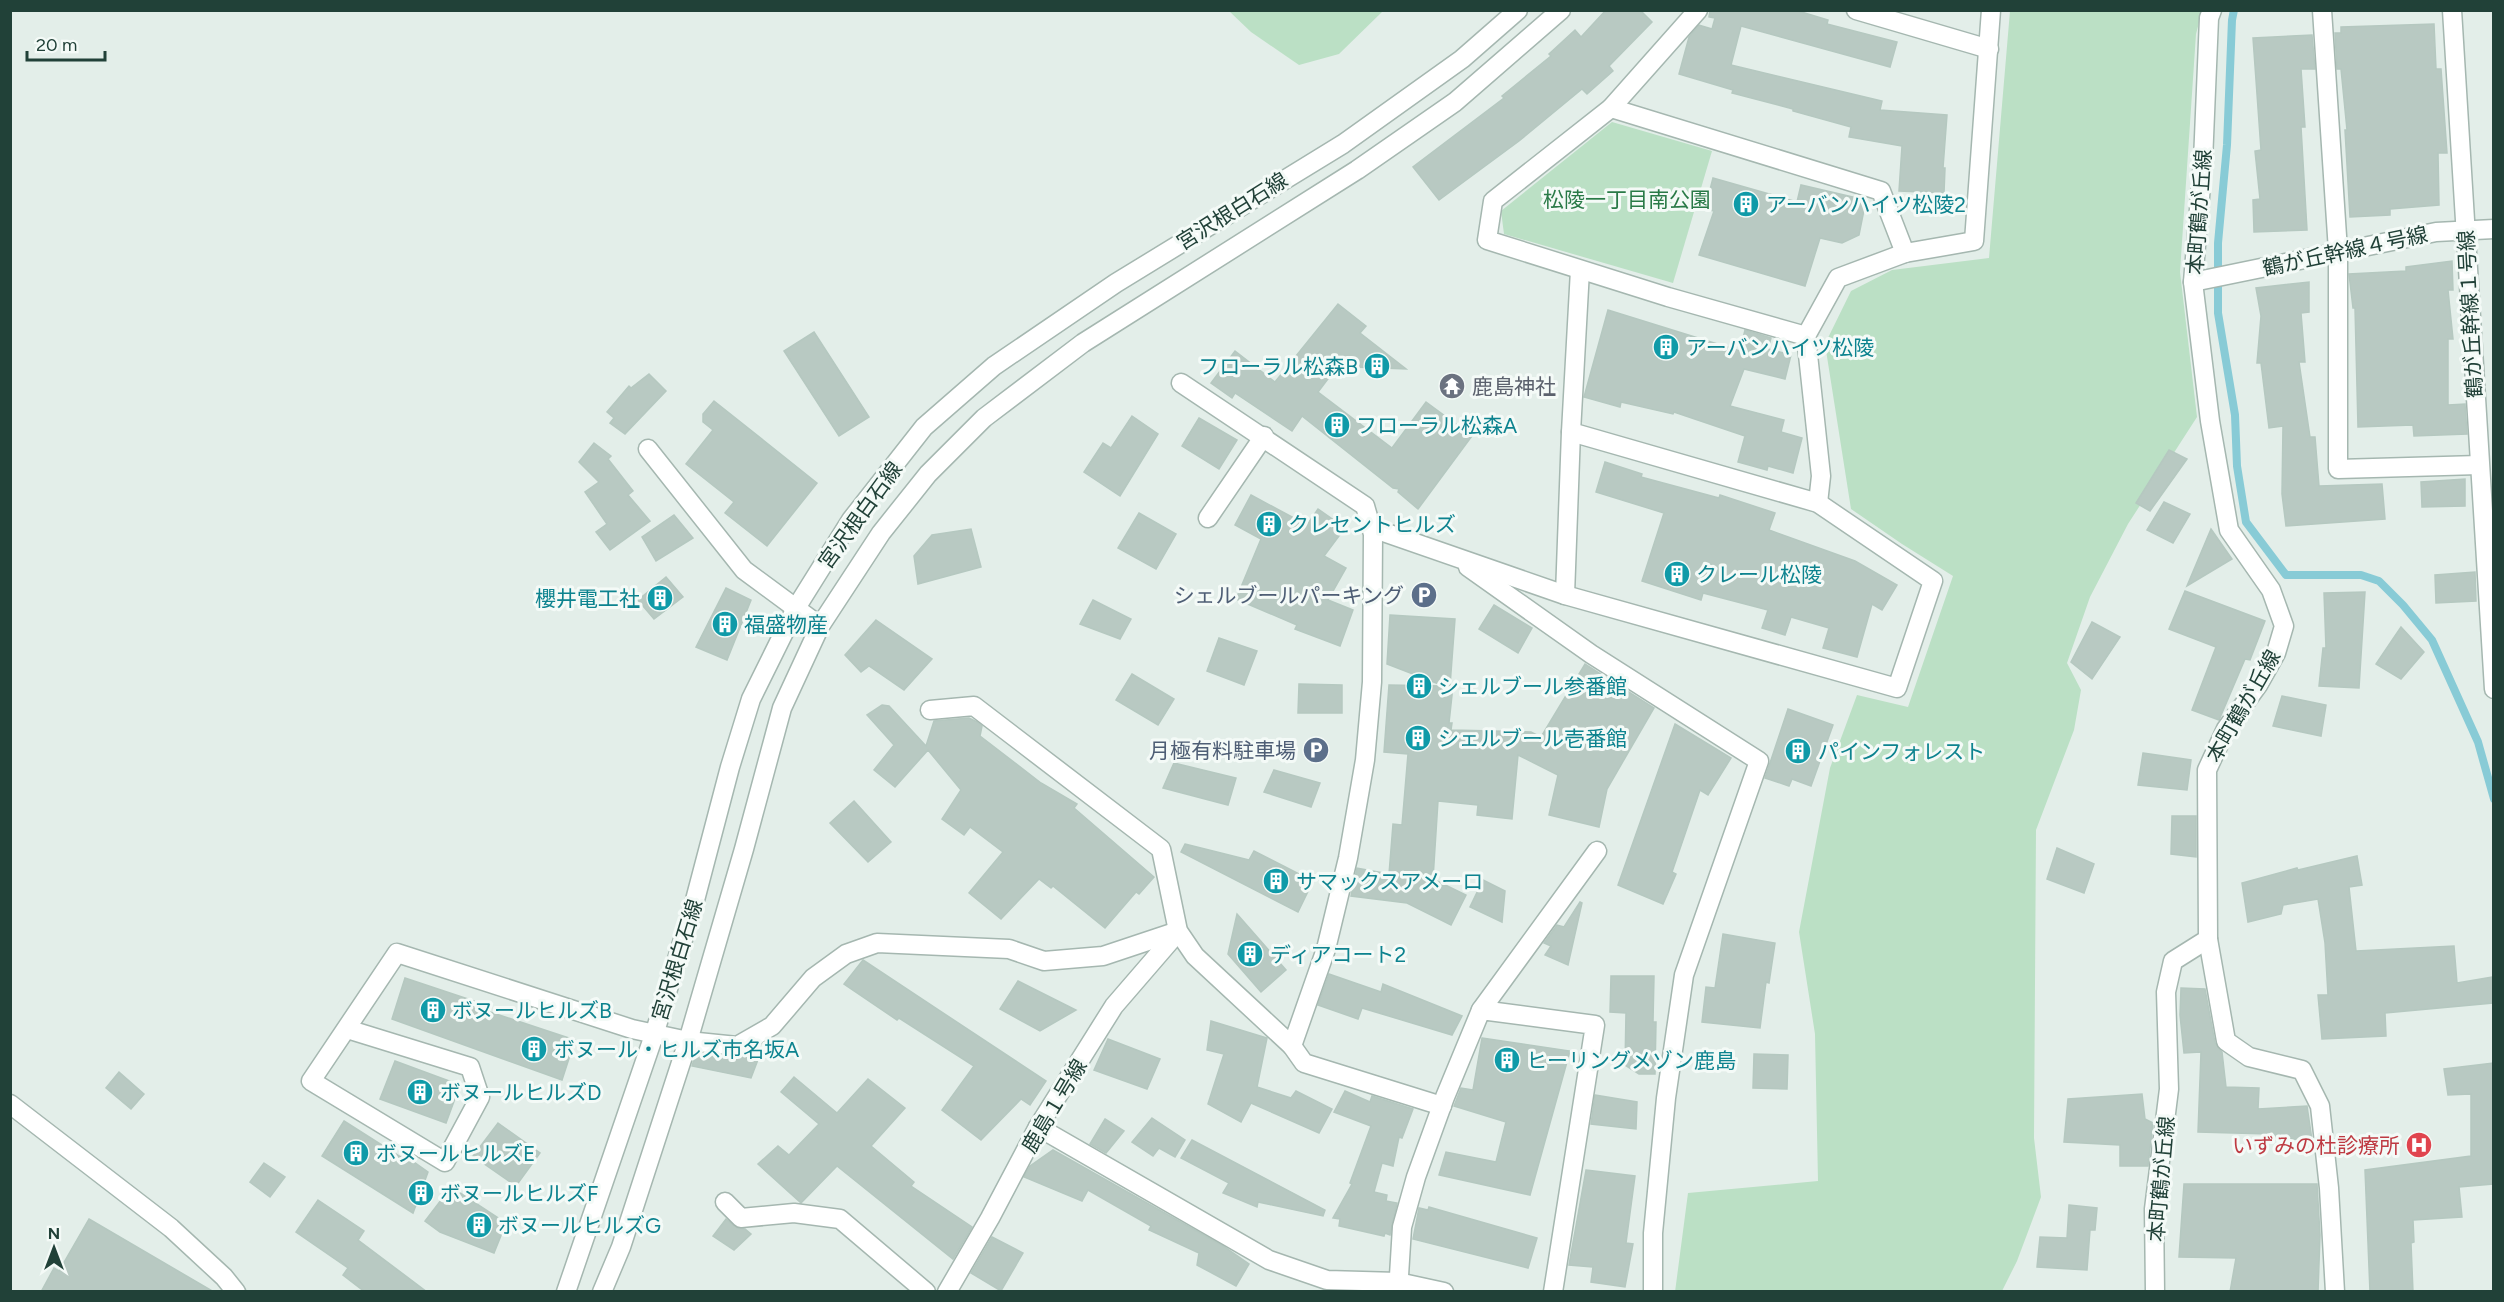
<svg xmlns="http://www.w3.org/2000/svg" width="2504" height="1302" font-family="Figtree,'Noto Sans JP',sans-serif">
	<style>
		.green { fill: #bbe0c5 }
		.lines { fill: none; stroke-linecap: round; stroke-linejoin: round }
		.stream { stroke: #88cbd6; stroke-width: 8 }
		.building { fill: #b8c9c2; stroke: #b5c8c0; stroke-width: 1.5 }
		.minor-casing { stroke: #a5b7b0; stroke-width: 21 }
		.tertiary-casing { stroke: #a5b7b0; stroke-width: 21 }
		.minor { stroke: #fff; stroke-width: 18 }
		.tertiary { stroke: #fff; stroke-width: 18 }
		.labels { text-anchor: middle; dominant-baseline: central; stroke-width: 6; stroke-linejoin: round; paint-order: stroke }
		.park-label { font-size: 21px; fill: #297a47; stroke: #f4faf7 }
		.culture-label { font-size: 21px; fill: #0d838f; stroke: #f4faf7; text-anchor: start }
		.street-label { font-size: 21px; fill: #214138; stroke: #f4faf7 }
		.worship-label { font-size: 21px; fill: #5b616d; stroke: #f4faf7; text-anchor: start }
		.service-label { font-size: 21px; fill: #4e5e75; stroke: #f4faf7; text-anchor: end }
		.health-label { font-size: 21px; fill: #be3a42; stroke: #f4faf7; text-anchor: end }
	</style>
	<rect width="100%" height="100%" fill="#e3eee9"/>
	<g class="green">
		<polygon points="1229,11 1383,11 1339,54 1299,65 1251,32"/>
		<polygon points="2010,11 2202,11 2196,34 2180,272 2197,417 2128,524 2090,597 2067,663 2081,690 2074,730 2036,830 2034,1138 2041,1197 2017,1261 2002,1291 1675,1292 1688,1193 1818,1181 1815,1034 1799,932 1830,768 1857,695 1908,707 1953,576 1902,544 1851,509 1825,344 1851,291 1892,270 1989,258"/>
		<polygon points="1612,122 1712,151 1673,283 1504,234 1501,211"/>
	</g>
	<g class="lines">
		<polyline class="stream" points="2234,10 2232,20 2227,145 2218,243 2218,313 2235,415 2237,466 2246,522 2286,575 2361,575 2379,581 2403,605 2432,640 2478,742 2494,799"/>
	</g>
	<g class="building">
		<polygon points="1606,10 1640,10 1652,22 1609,66 1613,71 1587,94 1582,89 1519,141 1439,200 1413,167 1504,98 1502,96 1551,56 1549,54 1575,30 1581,37"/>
		<polygon points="1710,10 1795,10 1828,20 1827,24 1897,42 1890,67 1741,26 1731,65 1882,101 1880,110 1947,115 1943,168 1945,168 1944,193 1899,191 1902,146 1849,137 1851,127 1793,111 1793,109 1732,93 1733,90 1679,74 1689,37 1699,25 1712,29 1715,18 1709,17"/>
		<polygon points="2434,24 2436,69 2441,69 2447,153 2438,153 2439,205 2390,209 2390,215 2350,217 2345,130 2347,130 2341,69 2337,69 2335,33 2341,33 2341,27"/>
		<polygon points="2312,35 2315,69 2301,69 2305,127 2301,127 2307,230 2254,232 2253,200 2260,199 2255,151 2261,150 2253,38"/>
		<polygon points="1713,178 1797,202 1801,185 1866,200 1859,235 1842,243 1820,238 1805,286 1699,255 1714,211 1705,209"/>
		<polygon points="2452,261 2453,290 2448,290 2453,339 2448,339 2448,405 2465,404 2467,434 2414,436 2413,425 2358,427 2355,308 2353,308 2349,274 2406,271 2406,267"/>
		<polygon points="2309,282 2309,312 2301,313 2305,362 2299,362 2310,437 2315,437 2319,486 2382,484 2385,519 2286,526 2282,494 2283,426 2269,428 2261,363 2257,363 2261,316 2256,288"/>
		<polygon points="1338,304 1366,326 1360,333 1406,369 1353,367 1343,359 1318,392 1392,448 1426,402 1472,436 1418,509 1398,492 1399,489 1393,488 1302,416 1292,431 1235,393 1232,398 1211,383 1235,351 1275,382"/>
		<polygon points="1608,310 1740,351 1745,330 1771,338 1768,349 1791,355 1785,379 1744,369 1730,406 1784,420 1781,432 1802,438 1793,473 1768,466 1767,470 1738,462 1745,436 1674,412 1673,414 1621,402 1620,407 1584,397"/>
		<polygon points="814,332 869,417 839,436 784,351"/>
		<polygon points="649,374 666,391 625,434 610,423 614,418 607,412 629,386 631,388"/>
		<polygon points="714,401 817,483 767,546 725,513 734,502 686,464 713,430 703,422 703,414"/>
		<polygon points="1132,416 1158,434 1120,496 1084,472 1103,443 1111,448"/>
		<polygon points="1199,418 1237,440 1219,469 1182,446"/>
		<polygon points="594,443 611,456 608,459 633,491 628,495 650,521 610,550 596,532 607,524 585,492 599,482 579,462"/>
		<polygon points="2169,450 2187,459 2150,511 2136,503"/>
		<polygon points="1605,462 1642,474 1641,477 1719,498 1720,495 1775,513 1769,530 1855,561 1897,585 1882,610 1872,604 1857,657 1823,648 1829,628 1791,617 1785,635 1762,628 1768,610 1703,593 1701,600 1642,581 1664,513 1596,492"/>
		<polygon points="2465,479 2465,506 2422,507 2421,482"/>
		<polygon points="1251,495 1307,525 1318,509 1345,528 1324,556 1346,568 1328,600 1353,610 1340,646 1295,629 1297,625 1236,599 1261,539 1235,525"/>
		<polygon points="2164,502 2190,514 2173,543 2147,530"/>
		<polygon points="1139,513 1176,534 1156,569 1118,548"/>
		<polygon points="674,515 693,538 656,561 642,537"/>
		<polygon points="971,529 981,567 918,584 914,556 932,535"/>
		<polygon points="2211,529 2232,559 2187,586"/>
		<polygon points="2475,572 2476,601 2436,603 2435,575"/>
		<polygon points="666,577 683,597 654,619 638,600"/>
		<polygon points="726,588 751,600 727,660 696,647"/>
		<polygon points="2185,591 2265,621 2250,660 2245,659 2219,720 2192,710 2216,647 2169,629"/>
		<polygon points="2365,592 2359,688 2319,686 2323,648 2326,648 2324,593"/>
		<polygon points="1093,600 1131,619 1120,639 1080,624"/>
		<polygon points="1494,605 1532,628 1518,653 1479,629"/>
		<polygon points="1390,615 1455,619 1450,686 1453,686 1449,723 1452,723 1451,730 1531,732 1541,737 1585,664 1654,708 1607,789 1599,827 1549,815 1558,775 1518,755 1512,819 1477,815 1478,805 1438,801 1433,879 1466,895 1451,925 1407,903 1351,896 1357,868 1389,874 1393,824 1402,825 1408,754 1384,752 1389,685 1444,686 1387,664"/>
		<polygon points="876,620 932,659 904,690 869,666 861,672 845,655"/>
		<polygon points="2092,622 2120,637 2092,679 2071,662"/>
		<polygon points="2401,627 2424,652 2401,679 2376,664"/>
		<polygon points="1219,638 1257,651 1244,685 1207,671"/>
		<polygon points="1132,674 1174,699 1158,725 1116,700"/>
		<polygon points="1299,684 1342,685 1342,713 1298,713"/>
		<polygon points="2282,696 2326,705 2321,736 2273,726"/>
		<polygon points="882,705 889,706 926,746 934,721 969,718 977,722 982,726 980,736 1041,783 1077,804 1074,808 1154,877 1139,894 1136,892 1105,928 1053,886 1051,888 1039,879 1001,919 969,893 1003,852 970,827 964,835 942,819 961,790 928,750 895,787 874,770 894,745 867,715"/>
		<polygon points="1788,709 1833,725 1811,786 1792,779 1789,786 1765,778"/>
		<polygon points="1675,724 1731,758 1708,795 1700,790 1672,872 1676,874 1663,904 1618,885"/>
		<polygon points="2143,753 2191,760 2187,790 2138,785"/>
		<polygon points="1174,763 1236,778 1228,805 1163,788"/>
		<polygon points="1274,770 1320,783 1311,807 1264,792"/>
		<polygon points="854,801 891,842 868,862 830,823"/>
		<polygon points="2172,816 2196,816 2196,857 2171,854"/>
		<polygon points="1185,844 1249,860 1254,851 1313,881 1298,912 1181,852"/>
		<polygon points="2057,848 2094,864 2084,893 2047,879"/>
		<polygon points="2357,856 2362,885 2349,887 2356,951 2454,946 2457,983 2493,977 2493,1003 2385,1013 2386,1036 2322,1039 2318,995 2328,995 2325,943 2318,899 2283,905 2281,914 2248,922 2242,883 2297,868 2298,870"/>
		<polygon points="1483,880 1505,891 1502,922 1470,907"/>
		<polygon points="1580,902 1582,903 1568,965 1545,955 1551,946 1544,943 1557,925 1564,927"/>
		<polygon points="1237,914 1286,970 1261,992 1228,954"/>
		<polygon points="1723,934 1775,943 1769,983 1766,982 1760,1028 1702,1022 1706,987 1715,988"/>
		<polygon points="863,960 1046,1081 1030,1105 1021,1099 981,1140 942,1110 974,1066 899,1018 897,1020 844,984"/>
		<polygon points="1329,974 1381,992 1383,984 1462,1016 1452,1035 1362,1008 1358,1019 1318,1005"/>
		<polygon points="1611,976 1654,976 1653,1022 1656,1022 1655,1074 1639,1074 1625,1065 1626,1013 1610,1012"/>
		<polygon points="405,978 474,1001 472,1006 575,1040 562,1080 392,1019"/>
		<polygon points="1018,981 1076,1010 1040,1031 1000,1009"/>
		<polygon points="2181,988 2205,989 2215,1043 2222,1052 2226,1087 2259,1088 2258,1109 2307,1106 2312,1140 2269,1138 2269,1134 2198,1132 2201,1052 2184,1053 2180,1015"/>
		<polygon points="1211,1021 1267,1038 1257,1087 1291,1098 1296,1091 1332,1109 1319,1133 1251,1103 1241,1122 1208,1104 1224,1054 1207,1050"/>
		<polygon points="1482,1038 1570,1051 1530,1195 1439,1175 1446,1152 1496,1162 1506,1122 1454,1106 1461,1088 1473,1090"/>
		<polygon points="1108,1039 1160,1059 1147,1089 1094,1070"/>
		<polygon points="696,1053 736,1057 759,1057 751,1078 692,1066"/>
		<polygon points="1754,1054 1788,1055 1787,1089 1753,1088"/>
		<polygon points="395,1061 460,1085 446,1123 380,1099"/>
		<polygon points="2493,1063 2493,1184 2459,1187 2462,1217 2413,1220 2414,1242 2411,1243 2413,1292 2370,1292 2365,1170 2471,1156 2471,1094 2448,1095 2444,1069"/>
		<polygon points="119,1072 144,1094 131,1109 106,1088"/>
		<polygon points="794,1077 837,1113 868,1079 905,1108 871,1146 914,1182 911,1186 972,1227 953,1259 837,1166 801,1203 758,1164 778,1146 789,1155 819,1124 781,1092"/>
		<polygon points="1345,1091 1370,1102 1372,1096 1413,1109 1402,1138 1399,1137 1393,1166 1382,1163 1374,1192 1387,1195 1386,1201 1397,1203 1390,1235 1385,1233 1384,1236 1339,1226 1340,1219 1333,1218 1352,1184 1350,1183 1371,1126 1334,1112"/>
		<polygon points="2142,1094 2145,1119 2153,1123 2148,1166 2120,1166 2120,1145 2064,1142 2068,1099"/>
		<polygon points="1595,1095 1637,1102 1636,1129 1591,1124"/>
		<polygon points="1152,1118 1185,1140 1175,1157 1159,1148 1153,1156 1132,1142"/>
		<polygon points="1105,1119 1124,1131 1106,1153 1090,1144"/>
		<polygon points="344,1121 410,1163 411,1160 428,1172 413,1213 322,1156"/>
		<polygon points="498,1123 540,1153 516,1186 473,1156"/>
		<polygon points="1192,1140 1325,1210 1323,1216 1258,1202 1257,1207 1223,1193 1229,1183 1181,1158"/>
		<polygon points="1053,1150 1223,1246 1249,1264 1236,1286 1197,1265 1199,1253 1149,1230 1151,1226 1088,1190 1082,1201 1024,1177 1030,1166"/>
		<polygon points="264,1163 285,1177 270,1197 250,1182"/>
		<polygon points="1586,1170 1635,1176 1626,1243 1633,1244 1625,1287 1591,1282 1593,1267 1569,1265"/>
		<polygon points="2184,1184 2317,1184 2320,1235 2318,1292 2230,1292 2236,1258 2179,1257"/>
		<polygon points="451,1187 506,1223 494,1253 440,1232 425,1221"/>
		<polygon points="318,1200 364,1231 358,1240 427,1292 365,1292 343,1275 348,1268 296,1232"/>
		<polygon points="2069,1205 2097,1208 2095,1230 2090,1230 2087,1270 2037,1267 2040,1237 2067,1238"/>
		<polygon points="1429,1207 1537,1238 1528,1268 1413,1239 1419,1208 1428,1210"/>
		<polygon points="89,1219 214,1292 41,1292 54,1268 59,1271"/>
		<polygon points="726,1219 737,1228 745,1229 751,1234 734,1250 713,1236"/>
		<polygon points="992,1237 1023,1253 1001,1291 971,1273"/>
	</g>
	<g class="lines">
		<defs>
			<g id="minor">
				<polyline points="1698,10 1611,108 1493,201 1487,240 1668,297 1806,336"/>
				<polyline points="1856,10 1989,49"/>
				<polyline points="2322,10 2338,251 2338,469 2479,465"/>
				<polyline points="1611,108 1881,191 1905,253"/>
				<polyline points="2193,282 2436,232 2494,229"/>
				<polyline points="648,449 744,570 820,626"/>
				<polyline points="1818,503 1821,476 1806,336 1838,278 1905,253 1974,241 1991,10"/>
				<polyline points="1208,518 1264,436"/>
				<polyline points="1372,528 1565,595 1897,688 1933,581 1818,503 1571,432 1580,270"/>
				<polyline points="1468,567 1591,654 1759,761 1684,975 1666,1098 1653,1233 1653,1292"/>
				<polyline points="1565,595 1571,432"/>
				<polyline points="930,710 974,706 1161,849 1178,931 1195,956 1292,1046 1326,949 1348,858 1365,760 1372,682 1373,534 1365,506 1181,383"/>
				<polyline points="2208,939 2226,1041 2249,1057 2302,1070 2320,1106 2329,1188 2335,1292"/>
				<polyline points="1481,1010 1597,851"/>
				<polyline points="347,1029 470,1067 480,1097 445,1162 311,1081 397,953 632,1029 688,1041 737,1046 772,1026 813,978 846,954 877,943 1009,949 1044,961 1103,956 1178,931"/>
				<polyline points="1292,1046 1304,1063 1442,1106"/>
				<polyline points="1038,1127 1269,1260 1327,1280 1398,1282 1444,1292"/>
				<polyline points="725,1202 741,1218 794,1213 840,1219 926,1292"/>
				<polyline points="947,1292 990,1218 1038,1127 1114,1006 1177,933"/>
				<polyline points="1398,1292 1402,1227 1416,1177 1445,1097 1481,1010 1595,1025 1553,1292"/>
				<polyline points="2155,1292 2154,1209 2169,1089 2166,992 2173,961 2208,939 2207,770 2226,729 2258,685 2276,653 2284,626 2271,590 2229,530 2210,421 2193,282 2203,161 2209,18 2212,10"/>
			</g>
			<g id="tertiary">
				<polyline points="2452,10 2494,689"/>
				<polyline points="10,1104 171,1228 224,1277 236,1292"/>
				<polyline points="566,1292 654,1035 695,900 730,767 751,699 796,608 851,520 924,427 994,366 1116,283 1343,144 1462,59 1518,10"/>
				<polyline points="602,1292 621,1247 688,1041 744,849 782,708 820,626 881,533 928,474 984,418 1083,343 1357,170 1455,102 1561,10"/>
			</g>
		</defs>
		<use href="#minor" class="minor-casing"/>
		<use href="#tertiary" class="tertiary-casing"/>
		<use href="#minor" class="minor"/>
		<use href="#tertiary" class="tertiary"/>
	</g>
	<defs>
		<symbol id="building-disc" viewBox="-11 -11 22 22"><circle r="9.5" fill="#0f9aa8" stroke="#f4faf7"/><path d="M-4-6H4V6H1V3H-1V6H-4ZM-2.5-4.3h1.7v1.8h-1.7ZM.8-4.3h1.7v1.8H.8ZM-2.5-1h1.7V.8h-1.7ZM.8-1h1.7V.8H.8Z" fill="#fff"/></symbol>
		<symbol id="temple-disc" viewBox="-11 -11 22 22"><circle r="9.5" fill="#6b7280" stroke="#f4faf7"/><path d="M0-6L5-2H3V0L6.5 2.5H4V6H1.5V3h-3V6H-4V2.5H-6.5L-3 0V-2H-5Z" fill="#fff"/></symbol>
		<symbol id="parking-disc" viewBox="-11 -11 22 22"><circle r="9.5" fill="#5c6f8a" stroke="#f4faf7"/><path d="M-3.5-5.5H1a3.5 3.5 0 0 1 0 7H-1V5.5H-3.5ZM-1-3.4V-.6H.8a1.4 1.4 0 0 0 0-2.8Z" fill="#fff"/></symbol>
		<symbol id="hospital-disc" viewBox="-11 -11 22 22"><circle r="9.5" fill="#e0444e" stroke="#f4faf7"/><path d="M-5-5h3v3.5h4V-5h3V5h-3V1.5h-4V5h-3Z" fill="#fff"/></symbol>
	</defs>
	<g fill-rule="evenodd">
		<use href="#building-disc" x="1731" y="189" width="30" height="30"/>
		<use href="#building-disc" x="1651" y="332" width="30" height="30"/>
		<use href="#building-disc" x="1362" y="351" width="30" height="30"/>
		<use href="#temple-disc" x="1437" y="371" width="30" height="30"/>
		<use href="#building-disc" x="1322" y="410" width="30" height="30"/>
		<use href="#building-disc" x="1254" y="509" width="30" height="30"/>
		<use href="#building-disc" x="1662" y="559" width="30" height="30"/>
		<use href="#parking-disc" x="1409" y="580" width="30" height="30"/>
		<use href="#building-disc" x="645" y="583" width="30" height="30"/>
		<use href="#building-disc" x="710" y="609" width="30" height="30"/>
		<use href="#building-disc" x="1404" y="671" width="30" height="30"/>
		<use href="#building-disc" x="1403" y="723" width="30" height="30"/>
		<use href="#parking-disc" x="1301" y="735" width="30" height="30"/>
		<use href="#building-disc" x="1783" y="736" width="30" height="30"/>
		<use href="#building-disc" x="1261" y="866" width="30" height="30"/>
		<use href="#building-disc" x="1235" y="939" width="30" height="30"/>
		<use href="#building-disc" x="418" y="995" width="30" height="30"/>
		<use href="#building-disc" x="519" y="1034" width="30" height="30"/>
		<use href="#building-disc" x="1492" y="1045" width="30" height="30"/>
		<use href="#building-disc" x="405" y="1077" width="30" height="30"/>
		<use href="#hospital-disc" x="2404" y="1130" width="30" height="30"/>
		<use href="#building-disc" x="341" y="1138" width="30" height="30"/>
		<use href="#building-disc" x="406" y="1178" width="30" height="30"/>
		<use href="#building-disc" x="464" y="1210" width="30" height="30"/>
	</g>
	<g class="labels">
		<g class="park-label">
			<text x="1627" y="199">松陵一丁目南公園</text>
		</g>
		<g class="culture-label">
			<text x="1766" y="204">アーバンハイツ松陵2</text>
			<text x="1686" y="347">アーバンハイツ松陵</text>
			<text x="1358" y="366" text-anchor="end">フローラル松森B</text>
			<text x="1356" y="425">フローラル松森A</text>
			<text x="1288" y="524">クレセントヒルズ</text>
			<text x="1696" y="574">クレール松陵</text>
			<text x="640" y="598" text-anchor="end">櫻井電工社</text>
			<text x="744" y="624">福盛物産</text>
			<text x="1438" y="686">シェルブール参番館</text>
			<text x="1438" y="738">シェルブール壱番館</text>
			<text x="1818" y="751">パインフォレスト</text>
			<text x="1296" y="881">サマックスアメーロ</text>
			<text x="1270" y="954">ディアコート2</text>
			<text x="452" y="1010">ボヌールヒルズB</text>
			<text x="554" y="1049">ボヌール・ヒルズ市名坂A</text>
			<text x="1526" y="1060">ヒーリングメゾン鹿島</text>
			<text x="440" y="1092">ボヌールヒルズD</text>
			<text x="376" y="1153">ボヌールヒルズE</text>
			<text x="440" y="1193">ボヌールヒルズF</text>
			<text x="498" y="1225">ボヌールヒルズG</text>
		</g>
		<g class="street-label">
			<text transform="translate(1232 211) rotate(-32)">宮沢根白石線</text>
			<text transform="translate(2199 212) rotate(-86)">本町鶴が丘線</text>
			<text transform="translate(2345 251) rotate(-12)">鶴が丘幹線４号線</text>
			<text transform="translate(2470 314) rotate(-93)">鶴が丘幹線１号線</text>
			<text transform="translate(860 515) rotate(-54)">宮沢根白石線</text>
			<text transform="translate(2243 706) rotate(-60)">本町鶴が丘線</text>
			<text transform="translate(677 960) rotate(-73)">宮沢根白石線</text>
			<text transform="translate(1054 1106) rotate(-59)">鹿島１号線</text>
			<text transform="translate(2161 1179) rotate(-85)">本町鶴が丘線</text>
		</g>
		<g class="worship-label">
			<text x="1472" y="386">鹿島神社</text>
		</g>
		<g class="service-label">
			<text x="1404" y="595">シェルブールパーキング</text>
			<text x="1296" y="750">月極有料駐車場</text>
		</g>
		<g class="health-label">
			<text x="2400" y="1145">いずみの杜診療所</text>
		</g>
	</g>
	<rect width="2504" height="1302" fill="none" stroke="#214138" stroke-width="24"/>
	<g transform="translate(54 1248)" stroke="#f4faf7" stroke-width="4.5" paint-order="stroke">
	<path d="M0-4.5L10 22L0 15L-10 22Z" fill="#214138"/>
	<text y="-9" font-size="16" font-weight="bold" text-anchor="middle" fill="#214138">N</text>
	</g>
	<path d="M27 51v9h78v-9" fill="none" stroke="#214138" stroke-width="3"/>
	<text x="36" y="51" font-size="18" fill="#214138" stroke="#f4faf7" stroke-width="4.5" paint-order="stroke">20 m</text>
</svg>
